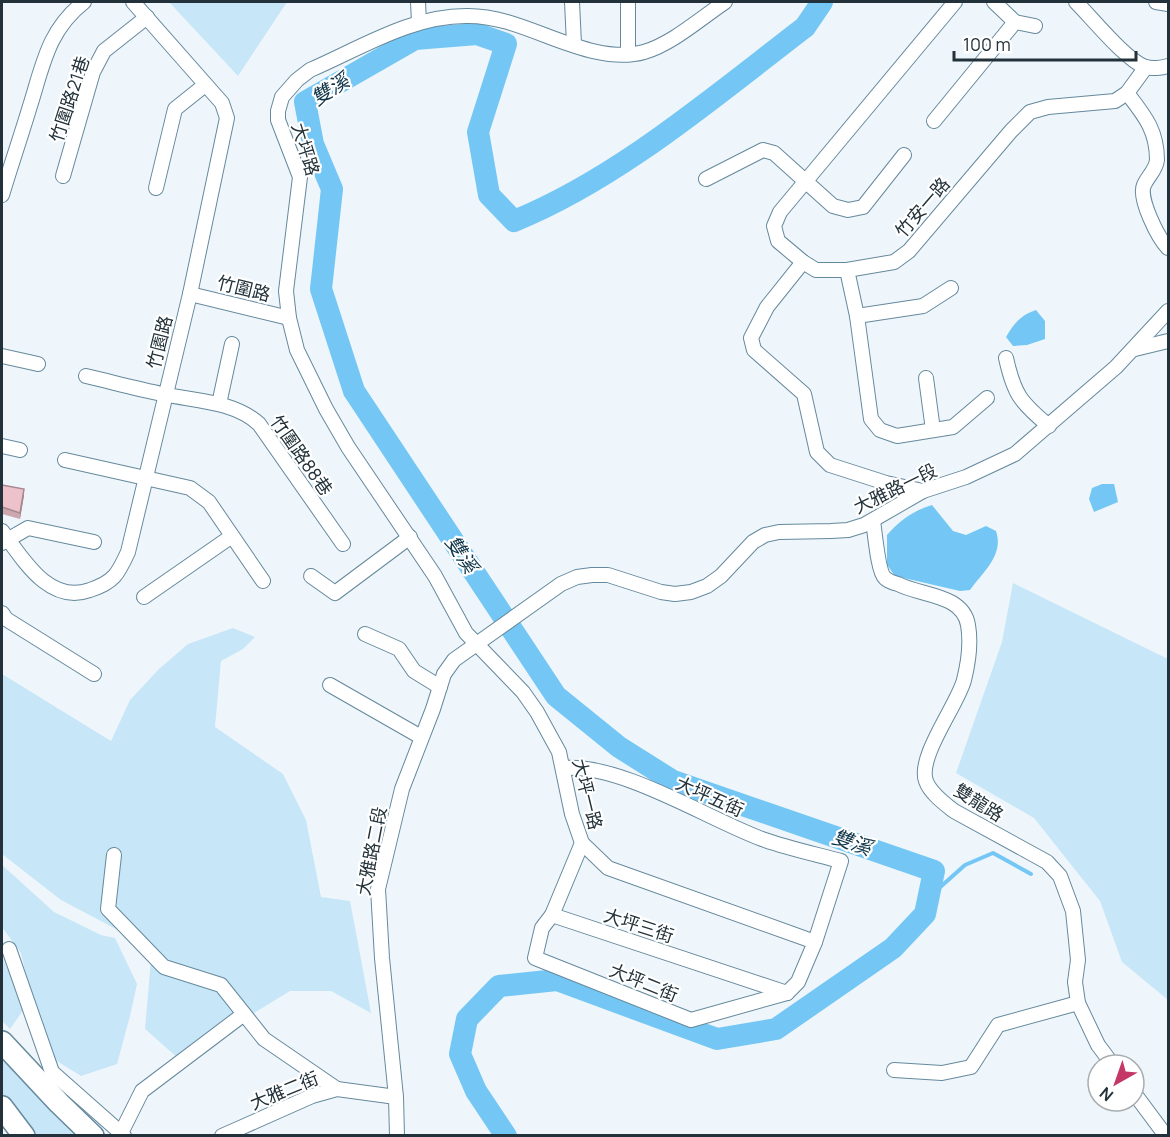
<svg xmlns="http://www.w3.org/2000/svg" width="1170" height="1137" font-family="Manrope,'Noto Sans TC',sans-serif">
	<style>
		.green { fill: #c7e6f8 }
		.water { fill: #74c7f4 }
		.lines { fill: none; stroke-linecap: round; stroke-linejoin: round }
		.stream { stroke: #74c7f4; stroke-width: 4 }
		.river { stroke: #74c7f4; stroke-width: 22 }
		.minor-casing { stroke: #65899d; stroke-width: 16 }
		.highway-casing { stroke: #65899d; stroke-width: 24 }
		.minor { stroke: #fff; stroke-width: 14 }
		.highway { stroke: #fff; stroke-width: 21 }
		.wall { fill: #cca7af }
		.shaded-wall { fill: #a6888e }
		.building { fill: #edc2cb; stroke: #a6888e; stroke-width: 1.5 }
		.labels { text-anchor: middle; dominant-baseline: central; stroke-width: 4.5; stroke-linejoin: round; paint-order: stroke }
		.street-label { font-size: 18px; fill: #23323a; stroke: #fff }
		.water-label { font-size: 20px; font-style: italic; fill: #113649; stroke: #fff }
	</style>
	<rect width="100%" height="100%" fill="#eff6fb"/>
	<g class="green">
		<polygon points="169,2 287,2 238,76"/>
		<polygon points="1013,583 1168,659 1168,1000 1122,962 1100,901 1034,818 956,773 1002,642"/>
		<polygon points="233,628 255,637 243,649 221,661 215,727 283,774 306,820 321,897 350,901 371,1013 331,991 290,991 179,1059 145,1029 152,948 61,900 2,854 2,674 111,741 130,700 159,669 188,644"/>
		<polygon points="2,865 54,912 101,935 115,938 137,984 130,1016 117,1064 81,1076 44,1053 21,953 2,927"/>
		<polygon points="2,956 24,1009 10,1029 2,1021"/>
		<polygon points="2,1057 74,1135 34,1135 2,1093"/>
	</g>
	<g class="water">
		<path d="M1036 310 1045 321V339L1027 345 1013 346 1006 337C1014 323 1021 315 1036 310Z"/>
		<polygon points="1102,484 1114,484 1118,502 1094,512 1089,499 1092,488"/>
		<path d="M932 505 953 531 966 535 986 526 996 531C1004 555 984 571 970 590L960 591 895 576 887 565V535C900 520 913 511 932 505Z"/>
	</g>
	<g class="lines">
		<polyline class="stream" points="928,898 965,865 993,853 1031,874"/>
		<path class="river" d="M506 1136 476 1091 460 1054 467 1019 499 986 557 980 717 1039 776 1029 893 948 925 914 934 871 673 781 619 747 556 696 354 391 321 289 332 189 313 144 305 102 415 39 477 34 506 44 478 132 489 195 514 221C618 179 716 95 805 27L822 2"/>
		<defs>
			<g id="minor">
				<polyline points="418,2 419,22"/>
				<polyline points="572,2 574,44"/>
				<path d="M725 2C701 18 672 44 644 52 613 61 576 47 547 36 521 26 496 16 468 16 412 15 361 48 310 70L297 80 282 97 278 111V120L300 177 286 291 289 318 297 350 326 409 348 447 435 576 466 633 523 692 537 712 559 752 572 814 582 843 608 868 815 942 798 982 787 993"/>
				<polyline points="955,2 780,212 774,226 778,241 803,262 816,270 847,270 894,262 909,251 1011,131 1030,112 1048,107 1115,101 1127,93 1146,67"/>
				<polyline points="994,2 1015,22 1035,26"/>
				<path d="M1076 2C1092 18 1125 59 1145 67 1152 69 1162 68 1168 66"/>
				<polyline points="1156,2 1168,4"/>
				<polyline points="628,54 628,2"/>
				<path d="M1127 93C1144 115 1157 130 1157 160 1156 170 1148 176 1144 185 1138 198 1158 238 1168 248"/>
				<polyline points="934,121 1015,22"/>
				<polyline points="63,176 93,72 104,51 147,17"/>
				<polyline points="706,179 763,150 774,153 833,206 848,210 863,207 904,155"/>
				<polyline points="156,188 175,109 205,85"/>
				<path d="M2 195C11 165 21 136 30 106 43 65 48 30 84 2"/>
				<polyline points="803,262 767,307 751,338 754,350 804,394 817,452 830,465 886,483 923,491"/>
				<polyline points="847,270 857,316 871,419 880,430 897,436 953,427 987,398"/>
				<polyline points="190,294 289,318"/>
				<polyline points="857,316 923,306 951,288"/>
				<polyline points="1135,349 1168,341"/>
				<polyline points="2,356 38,364"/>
				<path d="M1006 358C1014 394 1020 402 1049 426"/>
				<path d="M86 376C112 382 137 389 163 394 195 401 234 401 259 424L343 544"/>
				<polyline points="926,378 933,430"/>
				<polyline points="219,404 232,344"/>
				<polyline points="2,446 20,450"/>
				<polyline points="65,460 190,488 209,502 263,581"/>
				<path d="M873 521C875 533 878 572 885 578 888 581 894 583 898 584 921 596 963 594 968 625 971 642 968 664 964 680 958 704 917 757 926 781 930 793 945 804 954 811L1047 862 1060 876 1073 911 1078 960 1075 982 1078 1003 1098 1045 1113 1065"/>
				<path d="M2 531C23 559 49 605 90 590 114 582 118 574 128 552L190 294 227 118 222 103 133 2"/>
				<polyline points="2,543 28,528 94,542"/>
				<polyline points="311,576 335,593 410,537"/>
				<polyline points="144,597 232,536"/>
				<polyline points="2,613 6,619 94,674"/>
				<polyline points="365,634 399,649 414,671 440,687"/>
				<polyline points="330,685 421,737"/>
				<path d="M564 768C622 764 706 818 762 839 787 848 815 854 841 861L815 942"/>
				<polyline points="582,843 552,915 787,993"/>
				<polyline points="114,855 108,909 164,967 221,985 264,1039 337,1089"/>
				<polyline points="552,915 542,928 535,958 691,1020 787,993"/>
				<polyline points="9,949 52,1072 121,1133"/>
				<polyline points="894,1070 942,1073 971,1067 998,1025 1078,1003"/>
				<polyline points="1134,1093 1166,1136"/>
				<polyline points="124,1136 121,1133 142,1091 244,1014"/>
				<polyline points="222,1136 312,1096 337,1089 396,1097"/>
				<polyline points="397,1136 396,1097 382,958 378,889 402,789 433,709 444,674 454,660 561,584 577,577 592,575 608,575 661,592 675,594 691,592 707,586 721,576 753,542 765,535 779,532 831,531 848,530 864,525 923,491 966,477 1015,454 1116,367 1168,311"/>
			</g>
			<g id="highway">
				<polyline points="2,1042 59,1103 93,1136"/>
				<polyline points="2,1107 24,1136"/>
			</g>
		</defs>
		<use href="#minor" class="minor-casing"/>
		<use href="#highway" class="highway-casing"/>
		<use href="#minor" class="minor"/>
		<use href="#highway" class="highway"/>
	</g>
	<polygon class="wall" points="2,485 24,495 20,519 2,514"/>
	<polygon class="shaded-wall" points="24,489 24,495 20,519 20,513"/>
	<polygon class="building" points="2,485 24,489 20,513 2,507"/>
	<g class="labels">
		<g class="street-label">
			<text transform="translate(69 99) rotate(-72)">竹圍路21巷</text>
			<text transform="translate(306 149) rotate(73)">大坪路</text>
			<text transform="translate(922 207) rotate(-49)">竹安一路</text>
			<text transform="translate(244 288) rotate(14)">竹圍路</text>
			<text transform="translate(159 342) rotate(-76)">竹園路</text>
			<text transform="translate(302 455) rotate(55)">竹圍路88巷</text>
			<text transform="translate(895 488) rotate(-26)">大雅路一段</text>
			<text transform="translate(588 794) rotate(76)">大坪一路</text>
			<text transform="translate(710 796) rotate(24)">大坪五街</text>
			<text transform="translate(979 802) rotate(32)">雙龍路</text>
			<text transform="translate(371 851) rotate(-79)">大雅路二段</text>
			<text transform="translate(639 925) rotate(18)">大坪三街</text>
			<text transform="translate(644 982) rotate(22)">大坪二街</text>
			<text transform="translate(284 1090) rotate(-22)">大雅二街</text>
		</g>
		<g class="water-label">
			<text transform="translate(330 89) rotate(-33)">雙溪</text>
			<text transform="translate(462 554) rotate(56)">雙溪</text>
			<text transform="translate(852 842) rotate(19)">雙溪</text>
		</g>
	</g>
	<rect width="1170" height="1137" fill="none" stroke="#23323a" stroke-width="6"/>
	<g transform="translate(1116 1083) rotate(220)"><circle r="28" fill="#ffffff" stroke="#a7adb0" stroke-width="1.5"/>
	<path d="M0-4.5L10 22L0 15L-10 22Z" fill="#c43868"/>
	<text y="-9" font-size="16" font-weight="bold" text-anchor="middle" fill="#23323a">N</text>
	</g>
	<path d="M954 51v9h182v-9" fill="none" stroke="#23323a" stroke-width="3"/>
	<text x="963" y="51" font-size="18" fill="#23323a" stroke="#ffffff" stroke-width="4.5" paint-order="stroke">100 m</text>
</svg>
